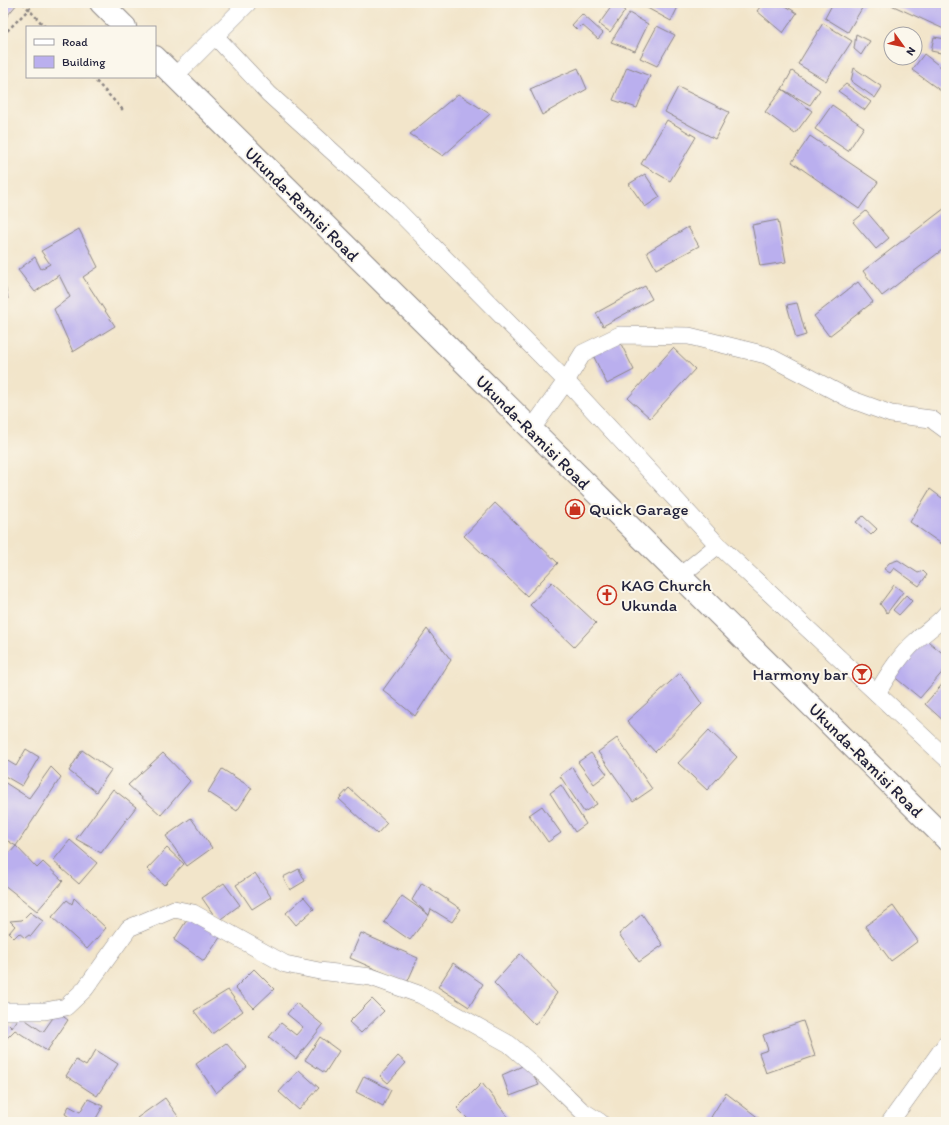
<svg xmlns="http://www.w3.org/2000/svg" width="949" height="1125" font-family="Itim,sans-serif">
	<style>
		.building { fill: #baafee }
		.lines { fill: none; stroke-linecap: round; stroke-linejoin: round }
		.minor-casing { stroke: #8a8482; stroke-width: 18 }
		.trunk-casing { stroke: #8a8482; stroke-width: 24 }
		.path { stroke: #8a8482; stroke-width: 2.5; stroke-dasharray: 3 3; stroke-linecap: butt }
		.minor { stroke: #fff; stroke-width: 17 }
		.trunk { stroke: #fff; stroke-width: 22 }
		.labels { text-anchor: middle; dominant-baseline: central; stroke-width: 4; stroke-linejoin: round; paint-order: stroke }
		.street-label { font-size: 17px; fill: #22223b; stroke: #fbf7ec }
		.poi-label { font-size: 17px; fill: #22223b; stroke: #fbf7ec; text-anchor: start }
	</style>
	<rect width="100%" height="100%" fill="#fbf7ec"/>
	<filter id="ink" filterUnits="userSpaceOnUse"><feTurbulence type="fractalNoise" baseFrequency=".025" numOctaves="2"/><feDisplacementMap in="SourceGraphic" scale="8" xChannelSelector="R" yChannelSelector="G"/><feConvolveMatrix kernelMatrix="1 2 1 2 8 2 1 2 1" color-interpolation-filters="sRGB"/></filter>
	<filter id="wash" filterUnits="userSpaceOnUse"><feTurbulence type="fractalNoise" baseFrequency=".012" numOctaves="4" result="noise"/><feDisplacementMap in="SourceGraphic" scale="16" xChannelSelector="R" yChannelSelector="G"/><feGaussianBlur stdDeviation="0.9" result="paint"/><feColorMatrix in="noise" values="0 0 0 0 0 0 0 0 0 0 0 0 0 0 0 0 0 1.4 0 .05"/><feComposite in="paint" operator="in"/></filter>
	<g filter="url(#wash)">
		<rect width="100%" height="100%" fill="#f2e5ca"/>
		<g id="blocks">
			<g class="building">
				<polygon points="3,3 17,4 3,21"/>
				<polygon points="614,3 625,11 610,32 599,24"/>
				<polygon points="641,3 680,3 671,21 640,4"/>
				<polygon points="763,3 781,3 797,13 783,33 757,11"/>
				<polygon points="833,3 865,3 848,32 825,18"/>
				<polygon points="887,3 946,3 946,30"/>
				<polygon points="629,13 648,24 635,51 611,42"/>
				<polygon points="582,14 603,33 598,39 582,25 577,30 572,25"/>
				<polygon points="823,23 852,41 826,81 798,64"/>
				<polygon points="657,26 675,35 657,66 640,58"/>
				<polygon points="856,34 870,41 861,55 854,49"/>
				<polygon points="934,37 946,39 946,54 931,51"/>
				<polygon points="924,54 946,71 946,84 941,91 912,70"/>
				<polygon points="627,67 650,76 637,108 613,100"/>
				<polygon points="578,68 587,89 542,115 530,89"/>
				<polygon points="854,68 882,87 875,98 851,81"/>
				<polygon points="792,71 820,90 810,105 782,89"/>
				<polygon points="846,84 871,102 865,110 838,91"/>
				<polygon points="678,87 729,112 715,139 665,112"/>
				<polygon points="782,89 812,111 795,134 765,112"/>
				<polygon points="458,94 490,114 443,156 410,134"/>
				<polygon points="832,105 864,127 848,151 815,129"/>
				<polygon points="667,120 696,137 670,181 641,164"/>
				<polygon points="810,136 878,182 859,209 792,162"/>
				<polygon points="645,174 660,197 645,207 629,184"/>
				<polygon points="945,208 946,247 882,296 863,271"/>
				<polygon points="866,211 889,238 876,249 853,222"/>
				<polygon points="778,220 786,262 760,266 752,225"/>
				<polygon points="688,227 699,246 656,269 647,252"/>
				<polygon points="79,229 98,267 83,277 115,326 73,352 54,309 70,297 59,275 35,292 18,270 35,257 41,269 50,264 41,251"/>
				<polygon points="3,276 8,299 3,303"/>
				<polygon points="858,282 873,302 829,336 814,316"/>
				<polygon points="645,286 652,299 603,326 596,313"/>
				<polygon points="797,303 806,335 796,338 787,305"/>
				<polygon points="619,340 634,370 607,384 592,353"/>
				<polygon points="673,348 695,369 650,418 628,398"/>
				<polygon points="930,489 946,501 946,547 910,522"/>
				<polygon points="495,503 558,563 527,596 464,536"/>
				<polygon points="863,516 877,529 871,535 856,522"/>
				<polygon points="898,560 918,573 923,571 927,575 919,586 894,568 890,573 884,569 889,563"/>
				<polygon points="552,582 596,623 574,647 530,605"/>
				<polygon points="894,585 903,592 887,613 880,604"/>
				<polygon points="906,595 912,601 899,615 893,610"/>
				<polygon points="427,629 451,660 415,716 383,690"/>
				<polygon points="923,637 946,656 946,668 920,698 892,675"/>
				<polygon points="680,673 702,704 655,752 627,721"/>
				<polygon points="946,680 946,723 925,704"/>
				<polygon points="709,730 737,757 707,790 678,763"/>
				<polygon points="617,738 652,789 633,802 598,752"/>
				<polygon points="26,749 39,757 22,786 3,775 3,765 6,760 16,766"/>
				<polygon points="82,750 111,770 96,792 69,771"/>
				<polygon points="163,753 190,781 161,815 128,785"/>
				<polygon points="591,753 607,774 594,784 578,762"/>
				<polygon points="51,767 61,777 16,846 3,838 3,784 4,782 29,798"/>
				<polygon points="572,767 597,804 584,812 560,776"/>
				<polygon points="222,769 252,788 237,811 208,792"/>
				<polygon points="561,785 586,824 575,832 550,793"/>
				<polygon points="349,788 387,823 377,834 339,799"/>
				<polygon points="113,789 136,807 101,853 76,839"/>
				<polygon points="542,806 561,833 548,842 529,815"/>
				<polygon points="191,818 212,848 187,866 166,836"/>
				<polygon points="70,840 97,863 79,884 53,861"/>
				<polygon points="16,846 37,868 43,862 63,881 37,911 3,884 3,849 9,854"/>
				<polygon points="167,848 184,864 164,885 147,869"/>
				<polygon points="299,869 305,881 290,890 283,877"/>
				<polygon points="255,873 271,897 252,909 236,885"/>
				<polygon points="224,883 240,905 218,921 202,898"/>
				<polygon points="422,883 461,909 452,922 431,909 429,915 412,900"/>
				<polygon points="402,896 429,915 410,940 384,922"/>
				<polygon points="304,897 314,909 296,925 286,913"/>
				<polygon points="74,898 106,928 87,949 52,917 67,900 72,904"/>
				<polygon points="893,906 918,941 891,961 865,926"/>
				<polygon points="30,912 43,921 31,936 29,935 25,938 19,933 14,938 9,933 15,926 10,921 22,920"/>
				<polygon points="642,914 663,945 639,962 619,934"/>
				<polygon points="190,915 221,936 204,961 174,940"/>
				<polygon points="361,933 418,958 407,983 350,958"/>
				<polygon points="520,954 557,993 535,1025 494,983"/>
				<polygon points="453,963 483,984 469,1007 438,987"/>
				<polygon points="254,969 274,989 254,1008 235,988"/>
				<polygon points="228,990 243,1011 212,1034 194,1011"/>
				<polygon points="372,999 384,1011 361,1033 349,1022"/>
				<polygon points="296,1003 323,1025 296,1059 269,1037 281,1023 296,1035 303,1027 287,1014"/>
				<polygon points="57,1012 68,1020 47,1051 15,1030 3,1042 3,1019 12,1028 20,1016 43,1032"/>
				<polygon points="803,1021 815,1056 766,1073 759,1053 768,1050 763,1035"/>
				<polygon points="320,1037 339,1051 325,1073 305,1060"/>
				<polygon points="226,1043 247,1067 216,1093 196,1064"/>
				<polygon points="96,1050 118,1064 97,1096 66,1076 76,1060 86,1066"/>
				<polygon points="398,1056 406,1063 388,1083 380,1076"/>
				<polygon points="527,1064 539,1085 510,1096 502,1075"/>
				<polygon points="299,1070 319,1088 299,1110 279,1092"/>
				<polygon points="364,1076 391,1090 383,1106 356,1092"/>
				<polygon points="482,1083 512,1122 471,1122 457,1108"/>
				<polygon points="726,1093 760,1119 758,1122 717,1122 711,1117"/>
				<polygon points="165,1098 182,1122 140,1122 137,1118"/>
				<polygon points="88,1099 103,1106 94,1122 70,1122 72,1119 65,1114 69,1106 80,1112"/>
			</g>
		</g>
	</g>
	<g filter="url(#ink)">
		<use href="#blocks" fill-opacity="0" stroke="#8a8482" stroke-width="1"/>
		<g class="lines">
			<defs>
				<g id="minor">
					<polyline points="215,36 269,94 397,210 566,381 718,545 946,758"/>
					<polyline points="174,77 248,3"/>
					<polyline points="531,430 566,381 583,353 620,335 689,336 766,355 850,399 891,414 931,419 946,430"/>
					<polyline points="680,576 718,545"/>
					<path d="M877 693C888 675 900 655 916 641 926 631 937 625 946 614"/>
					<polyline points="3,1011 45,1011 66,1007 85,989 129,928 174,909 193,913 285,964 319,971 371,977 421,995 509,1044 544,1074 581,1110 600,1122"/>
					<polyline points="890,1122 946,1044"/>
				</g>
				<g id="trunk">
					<polyline points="101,3 125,27"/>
					<polyline points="155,57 946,839"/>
				</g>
			</defs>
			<use href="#minor" class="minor-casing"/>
			<use href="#trunk" class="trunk-casing"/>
			<g class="path">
				<polyline points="23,3 45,27"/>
				<polyline points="3,35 35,3"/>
				<polyline points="92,77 123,110"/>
			</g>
			<use href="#minor" class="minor"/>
			<use href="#trunk" class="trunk"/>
		</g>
	</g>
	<defs>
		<symbol id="shop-ring" viewBox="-11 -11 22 22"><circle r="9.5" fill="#fbf7ec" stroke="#c8321e" stroke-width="1.5"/><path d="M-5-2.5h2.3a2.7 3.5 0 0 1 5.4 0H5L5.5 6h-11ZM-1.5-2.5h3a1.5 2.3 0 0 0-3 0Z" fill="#c8321e"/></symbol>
		<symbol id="church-ring" viewBox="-11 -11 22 22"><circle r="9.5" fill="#fbf7ec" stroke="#c8321e" stroke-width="1.5"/><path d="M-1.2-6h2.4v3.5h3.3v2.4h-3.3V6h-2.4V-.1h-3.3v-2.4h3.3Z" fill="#c8321e"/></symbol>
		<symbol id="bar-ring" viewBox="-11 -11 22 22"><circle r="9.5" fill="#fbf7ec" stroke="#c8321e" stroke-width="1.5"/><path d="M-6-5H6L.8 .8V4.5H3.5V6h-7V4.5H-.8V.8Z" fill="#c8321e"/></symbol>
	</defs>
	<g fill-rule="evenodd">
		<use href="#shop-ring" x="564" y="498" width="22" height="22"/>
		<use href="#church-ring" x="596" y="584" width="22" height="22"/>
		<use href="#bar-ring" x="851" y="663" width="22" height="22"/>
	</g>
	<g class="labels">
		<g class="street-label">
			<text transform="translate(302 204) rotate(45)">Ukunda-Ramisi Road</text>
			<text transform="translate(533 432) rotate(45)">Ukunda-Ramisi Road</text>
			<text transform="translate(866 760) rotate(45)">Ukunda-Ramisi Road</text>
		</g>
		<g class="poi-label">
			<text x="589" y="509">Quick Garage</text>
			<text x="621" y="585">KAG Church<tspan x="621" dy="20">Ukunda</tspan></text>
			<text x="848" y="674" text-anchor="end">Harmony bar</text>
		</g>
	</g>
	<rect width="949" height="1125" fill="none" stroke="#fbf7ec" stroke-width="16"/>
	<rect x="26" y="26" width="130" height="52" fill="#fbf7ec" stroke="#a4a2a5"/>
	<rect x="34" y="39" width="20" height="6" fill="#ffffff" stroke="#a4a2a5"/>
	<text x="62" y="46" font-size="12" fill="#22223b">Road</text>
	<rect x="34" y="56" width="20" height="12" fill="#baafee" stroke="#a4a2a5"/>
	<text x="62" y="66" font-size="12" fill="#22223b">Building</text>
	<g transform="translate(903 46) rotate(123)"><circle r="19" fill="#fbf7ec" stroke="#a4a2a5"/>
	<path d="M0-3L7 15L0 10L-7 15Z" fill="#c8321e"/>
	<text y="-6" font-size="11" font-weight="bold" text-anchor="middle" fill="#22223b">N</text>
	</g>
</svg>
